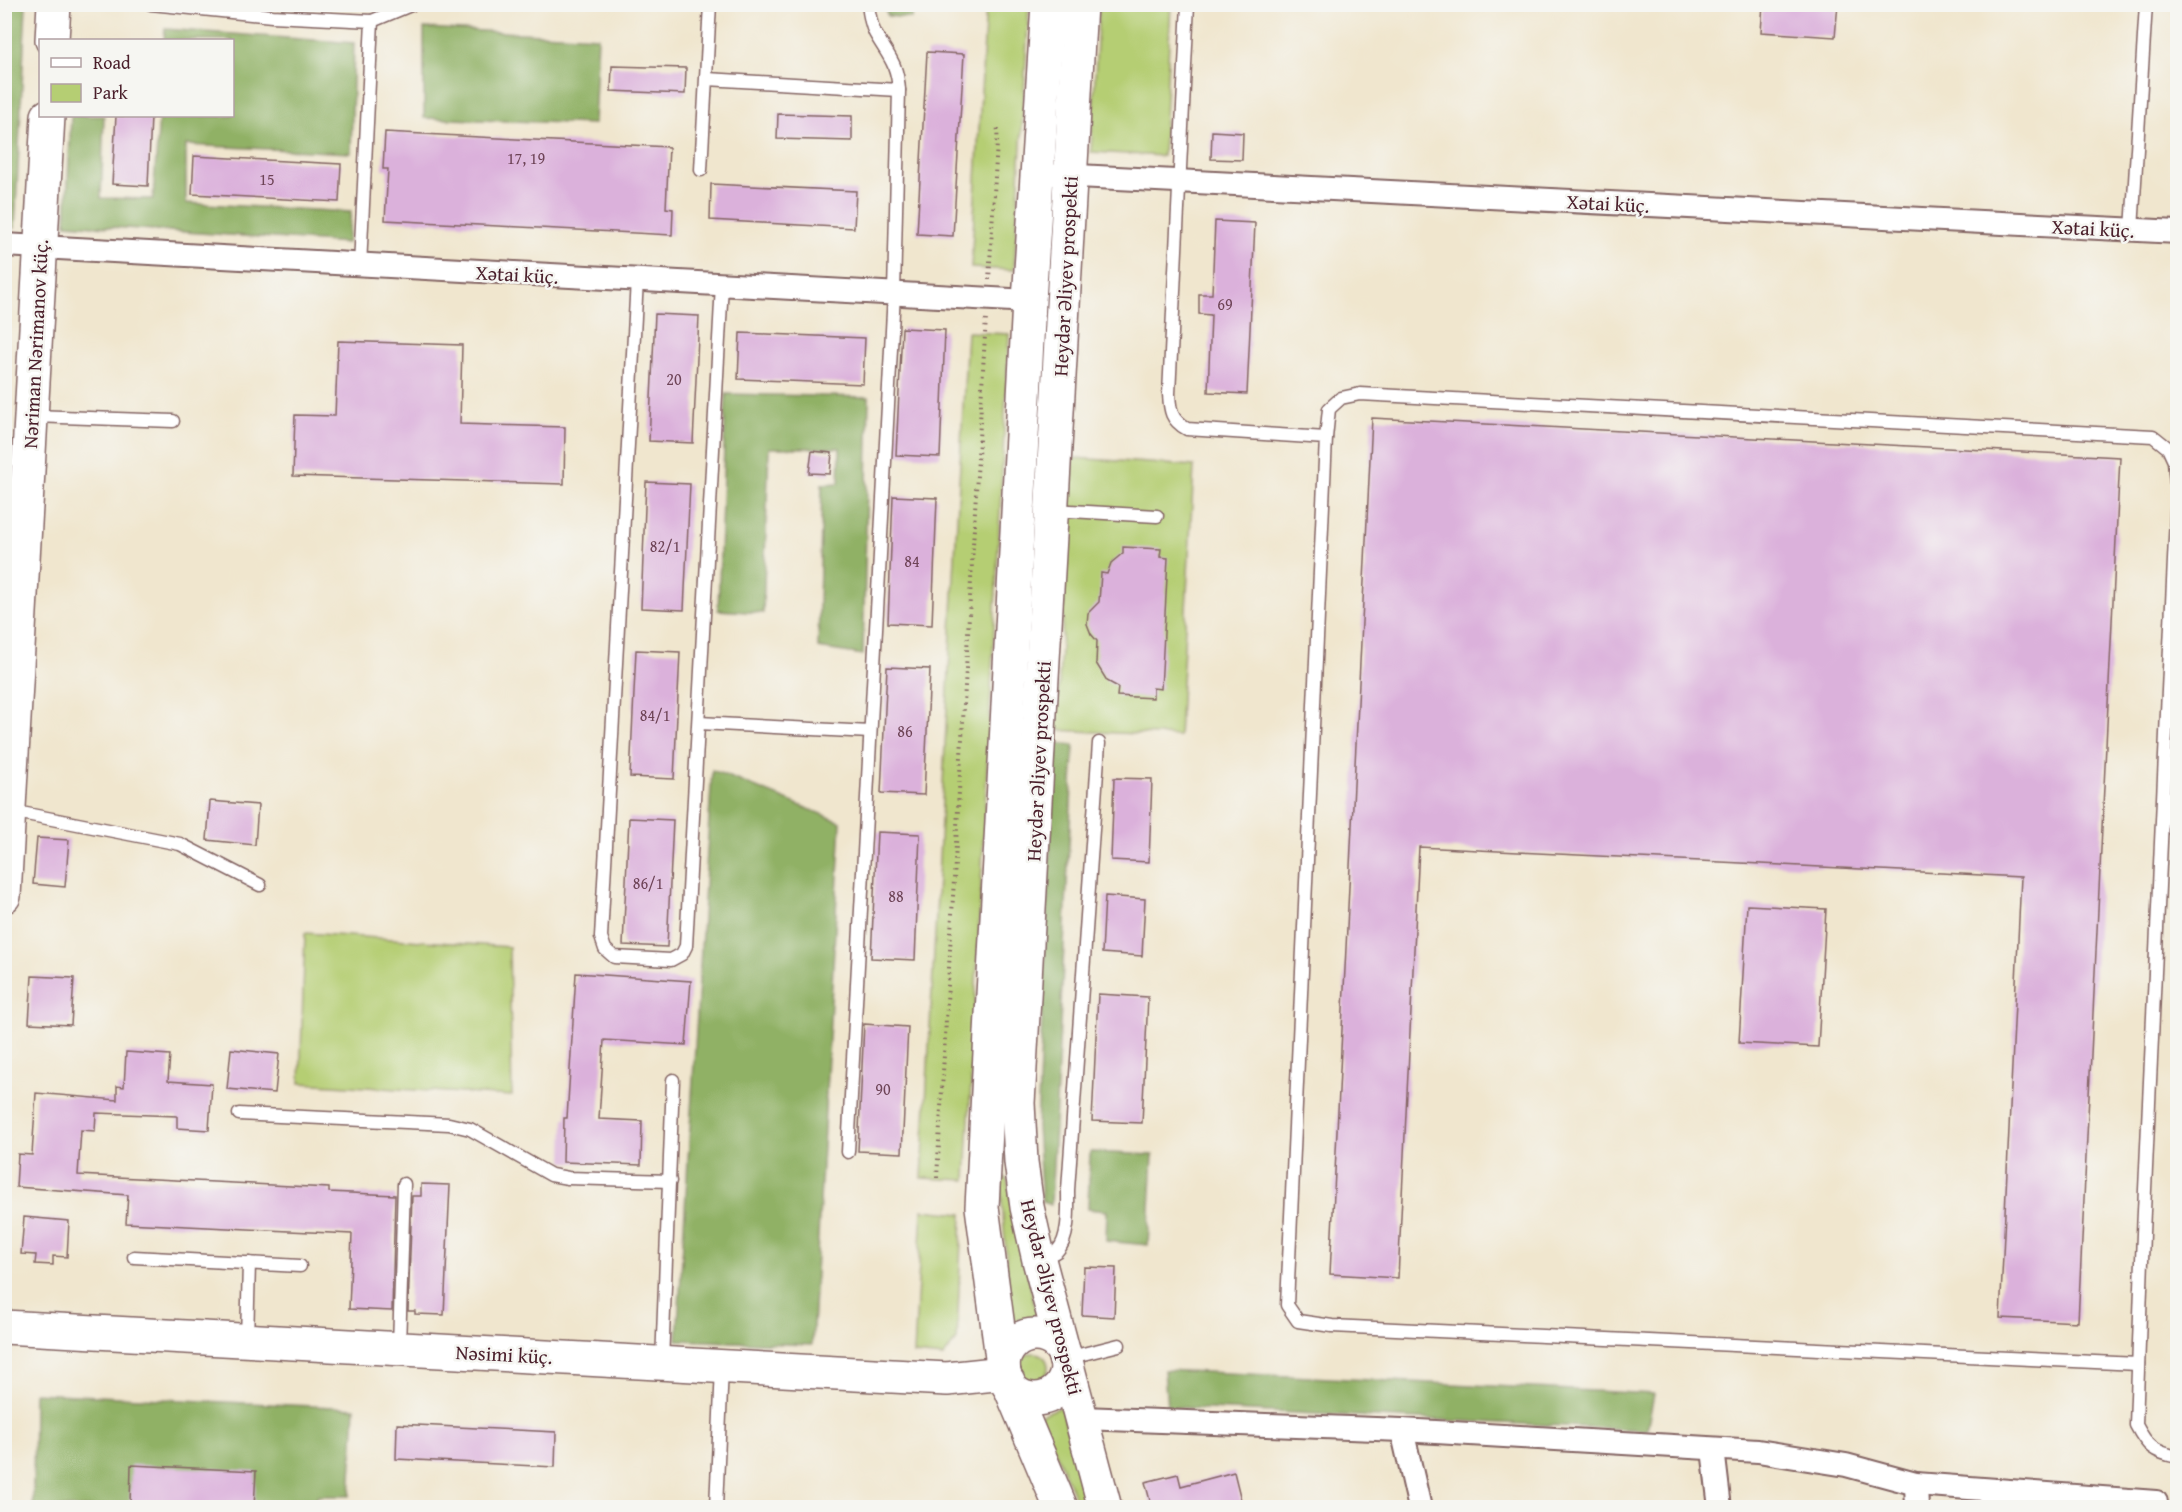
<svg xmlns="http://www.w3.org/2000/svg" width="2182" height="1512" font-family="'Gentium Book Plus',serif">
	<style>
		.green { fill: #b5ce73; stroke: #80764f; stroke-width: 1.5 }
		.forest { fill: #90b165; stroke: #6d6848; stroke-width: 1.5 }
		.building { fill: #dbb1db }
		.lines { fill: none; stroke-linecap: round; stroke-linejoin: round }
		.lane-casing { stroke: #846564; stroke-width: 15 }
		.street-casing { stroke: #846564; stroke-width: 26 }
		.secondary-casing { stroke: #846564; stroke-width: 36 }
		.primary-casing { stroke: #846564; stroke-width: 36 }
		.path { stroke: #846564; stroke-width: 4; stroke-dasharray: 1.5 4.5; stroke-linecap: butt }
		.lane { stroke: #fff; stroke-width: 12 }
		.street { stroke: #fff; stroke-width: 22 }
		.secondary { stroke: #fff; stroke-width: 33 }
		.primary { stroke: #fff; stroke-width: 33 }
		.labels { text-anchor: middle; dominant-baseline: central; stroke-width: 5; stroke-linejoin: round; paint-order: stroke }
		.number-label { font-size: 16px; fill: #6e4457 }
		.street-label { font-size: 20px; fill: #4a1f2b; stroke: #f6f6f2 }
	</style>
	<rect width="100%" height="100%" fill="#f6f6f2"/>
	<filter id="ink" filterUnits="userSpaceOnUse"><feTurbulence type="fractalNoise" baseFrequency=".0167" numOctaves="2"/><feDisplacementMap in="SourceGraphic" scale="12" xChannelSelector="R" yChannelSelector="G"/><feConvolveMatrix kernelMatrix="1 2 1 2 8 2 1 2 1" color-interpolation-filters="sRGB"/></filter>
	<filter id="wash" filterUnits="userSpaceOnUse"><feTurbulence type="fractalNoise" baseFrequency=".008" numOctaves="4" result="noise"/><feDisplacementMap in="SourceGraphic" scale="24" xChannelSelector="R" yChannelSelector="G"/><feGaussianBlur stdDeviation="1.35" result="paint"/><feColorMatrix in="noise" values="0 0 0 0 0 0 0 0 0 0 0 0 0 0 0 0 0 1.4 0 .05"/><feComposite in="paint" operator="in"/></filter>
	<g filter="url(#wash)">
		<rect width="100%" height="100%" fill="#f0e6ce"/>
		<g class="green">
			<polygon points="986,5 1029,5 1014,270 971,268"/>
			<polygon points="1099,5 1171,5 1163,156 1091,152"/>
			<polygon points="967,332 1009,334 966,1180 922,1178"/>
			<polygon points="1073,458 1194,466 1179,736 1056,730"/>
			<polygon points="305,933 509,947 512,1096 300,1083"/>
			<polygon points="1000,1176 1007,1179 1037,1317 1011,1321"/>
			<polygon points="922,1210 962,1214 957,1340 943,1357 914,1354"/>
			<circle cx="1034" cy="1367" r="14"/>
			<polygon points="1061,1407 1089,1507 1079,1507 1040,1415"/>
		</g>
		<g class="forest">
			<polygon points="4,5 26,5 15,228 4,227"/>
			<polygon points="883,5 913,5 912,18 888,16"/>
			<polygon points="424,28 598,37 594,124 424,118"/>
			<polygon points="165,29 354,43 351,153 186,145 186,203 351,212 347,243 66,224 71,116 104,116 101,198 153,199 159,116 232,116 232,40 164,40"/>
			<polygon points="726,394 869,397 863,655 818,648 822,484 839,483 840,448 769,448 763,613 718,610"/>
			<polygon points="1055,743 1074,745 1051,1205 1042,1202 1037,1126"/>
			<polygon points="712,770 841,822 812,1345 677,1340"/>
			<polygon points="1090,1152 1153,1155 1148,1245 1106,1241 1107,1211 1088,1209"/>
			<polygon points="1164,1370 1654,1394 1647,1430 1167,1407"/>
			<polygon points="34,1393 355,1408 350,1496 317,1496 316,1507 33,1508"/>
		</g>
		<g id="blocks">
			<g class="building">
				<polygon points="1763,4 1838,4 1835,37 1761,32"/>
				<polygon points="927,52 964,54 953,236 917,234"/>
				<polygon points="612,66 686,68 685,94 611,91"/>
				<polygon points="778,114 852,116 852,141 777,139"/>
				<polygon points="116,116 151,116 148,186 112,184"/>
				<polygon points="1212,131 1243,133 1242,160 1211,159"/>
				<polygon points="385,132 669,147 666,208 673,209 672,235 385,220 388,169 383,169"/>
				<polygon points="194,156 341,164 339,202 192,194"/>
				<polygon points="711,184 856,191 854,228 710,220"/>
				<polygon points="1215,221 1255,223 1247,394 1208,392 1211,315 1199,314 1199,294 1212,294"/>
				<polygon points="655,314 699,316 693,443 649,441"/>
				<polygon points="902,328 945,330 940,457 896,455"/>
				<polygon points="740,333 865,338 863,384 738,379"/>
				<polygon points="338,341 462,345 460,424 565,427 564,484 293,476 295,415 335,416"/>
				<polygon points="1372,418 2120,457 2078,1322 2000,1318 2021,877 1419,847 1398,1278 1330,1274"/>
				<polygon points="812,451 832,453 830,474 809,473"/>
				<polygon points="646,482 690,484 684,610 641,608"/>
				<polygon points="893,496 937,498 932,625 888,623"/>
				<polygon points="1123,547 1161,549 1160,557 1168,558 1161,689 1153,688 1153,698 1117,696 1118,687 1107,681 1096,663 1097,641 1091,634 1087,624 1088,613 1099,602 1101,573 1107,574 1111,563 1123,553"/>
				<polygon points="636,650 680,652 674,779 630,777"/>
				<polygon points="887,667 930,669 924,795 881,793"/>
				<polygon points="1114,778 1152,779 1149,862 1111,860"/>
				<polygon points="210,801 258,805 255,845 207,840"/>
				<polygon points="629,818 673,820 667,947 623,945"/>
				<polygon points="877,832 920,834 915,960 871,958"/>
				<polygon points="37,838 69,840 65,887 33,884"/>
				<polygon points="1105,896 1145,899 1142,956 1102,953"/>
				<polygon points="1747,905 1826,909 1818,1047 1739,1043"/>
				<polygon points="576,973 691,981 686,1045 604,1040 599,1119 642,1121 641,1165 563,1162 564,1118 567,1118"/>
				<polygon points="32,976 74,978 71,1025 29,1023"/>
				<polygon points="1098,994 1148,997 1142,1123 1092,1121"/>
				<polygon points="864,1024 908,1027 902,1153 858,1151"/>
				<polygon points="231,1049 279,1054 275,1093 227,1089"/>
				<polygon points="126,1052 170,1055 168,1081 212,1084 209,1130 177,1128 177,1116 96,1113 95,1131 81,1130 78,1175 329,1188 329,1192 395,1195 392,1311 349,1309 352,1234 126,1223 128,1195 16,1187 18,1154 32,1155 36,1093 117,1100 117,1086 124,1087"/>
				<polygon points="421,1184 450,1185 444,1315 415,1314 415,1311 408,1311 412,1196 421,1196"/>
				<polygon points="24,1217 69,1221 67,1257 53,1256 53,1265 35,1264 36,1255 21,1254"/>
				<polygon points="1084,1267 1116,1268 1114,1317 1082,1315"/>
				<polygon points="397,1424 556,1432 555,1467 396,1459"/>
				<polygon points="131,1465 256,1471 254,1508 130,1504"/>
				<polygon points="1234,1472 1243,1508 1152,1508 1145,1482 1178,1474 1181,1486"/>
			</g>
		</g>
	</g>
	<g filter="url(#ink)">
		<use href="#blocks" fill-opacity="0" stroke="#846564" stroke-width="1.5"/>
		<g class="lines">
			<defs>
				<g id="lane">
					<polyline points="151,4 272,16 372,21 360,266"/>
					<path d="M1188 4 1169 394C1170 411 1171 420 1187 429L1326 438 1287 1305 1298 1321 1332 1326 2138 1364"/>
					<polyline points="372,21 413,4"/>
					<polyline points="707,79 899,90"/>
					<polyline points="701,170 710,4"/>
					<polyline points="2132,230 2146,4"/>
					<polyline points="637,280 601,937 605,949 614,957 671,960 682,954 686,946 722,284"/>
					<polyline points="33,416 173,421"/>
					<path d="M1326 438 1329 409 1341 398 1360 394 2153 436 2168 448 2174 461 2177 495 2143 1233 2136 1425C2147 1446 2153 1452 2178 1457"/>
					<polyline points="1053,510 1157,516"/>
					<polyline points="699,723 870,732"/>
					<polyline points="11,811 180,844 260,885"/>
					<polyline points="239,1114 449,1124 470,1129 551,1175 568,1178 670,1181"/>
					<path d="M848 1152 894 293 899 90C897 62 888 56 875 33 871 25 869 13 868 4"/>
					<polyline points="134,1257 300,1266"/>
					<path d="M1040 1259C1045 1257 1053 1254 1057 1251 1070 1239 1068 1206 1068 1190L1099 743"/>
					<polyline points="247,1340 249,1263"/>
					<polyline points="399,1347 404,1184"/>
					<polyline points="1067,1358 1119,1345"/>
					<polyline points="662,1362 673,1080"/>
					<polyline points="716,1508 722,1367"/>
				</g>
				<g id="street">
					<polyline points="1058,175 2178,232"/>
					<polyline points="4,245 1029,301"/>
					<polyline points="1082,1418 1402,1430 1758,1451 1846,1465 1916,1484 2156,1502"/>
					<polyline points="1402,1430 1420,1508"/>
					<polyline points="1713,1449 1720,1508"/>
					<polyline points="1916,1484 1917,1508"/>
				</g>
				<g id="secondary">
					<polyline points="52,40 54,4"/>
					<polyline points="4,896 48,116"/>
					<polyline points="4,1327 947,1379 1004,1373"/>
				</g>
				<g id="primary">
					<polyline points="1080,4 1018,1103 1021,1162 1027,1207 1039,1260 1105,1508"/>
					<circle cx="1035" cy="1367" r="32"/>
					<polyline points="1004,1373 982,1207 1029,301 1048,4"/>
					<polyline points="1008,1382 1061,1508"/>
				</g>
			</defs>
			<use href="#lane" class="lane-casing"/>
			<use href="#street" class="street-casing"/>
			<use href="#secondary" class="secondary-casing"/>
			<use href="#primary" class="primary-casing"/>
			<g class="path">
				<polyline points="989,280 998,125"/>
				<polyline points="937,1178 986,317"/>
			</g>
			<use href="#lane" class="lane"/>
			<use href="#street" class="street"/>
			<use href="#secondary" class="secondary"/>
			<use href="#primary" class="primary"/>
		</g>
	</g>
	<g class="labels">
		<g class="number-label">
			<text x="526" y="158">17, 19</text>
			<text x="267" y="179">15</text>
			<text x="1225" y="304">69</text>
			<text x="674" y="379">20</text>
			<text x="665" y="546">82/1</text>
			<text x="912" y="561">84</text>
			<text x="655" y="715">84/1</text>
			<text x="905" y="731">86</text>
			<text x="648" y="883">86/1</text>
			<text x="896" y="896">88</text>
			<text x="883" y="1089">90</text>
		</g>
		<g class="street-label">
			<text transform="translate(1608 203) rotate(3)">Xətai küç.</text>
			<text transform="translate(2093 228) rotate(3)">Xətai küç.</text>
			<text transform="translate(517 274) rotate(3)">Xətai küç.</text>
			<text transform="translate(1065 276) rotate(-87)">Heydər Əliyev prospekti</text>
			<text transform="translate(35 344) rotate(-87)">Nəriman Nərimanov küç.</text>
			<text transform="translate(1038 761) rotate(-87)">Heydər Əliyev prospekti</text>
			<text transform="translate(1052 1297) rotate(76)">Heydər Əliyev prospekti</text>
			<text transform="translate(504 1354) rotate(3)">Nəsimi küç.</text>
		</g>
	</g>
	<rect width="2182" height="1512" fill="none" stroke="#f6f6f2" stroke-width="24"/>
	<rect x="39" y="39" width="195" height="78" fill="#f6f6f2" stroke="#b1a0a2" stroke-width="1.5"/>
	<rect x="51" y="58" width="30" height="9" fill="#ffffff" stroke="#b1a0a2" stroke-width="1.5"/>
	<text x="93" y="69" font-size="18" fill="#4a1f2b">Road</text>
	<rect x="51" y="84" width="30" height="18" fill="#b5ce73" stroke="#b1a0a2" stroke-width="1.5"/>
	<text x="93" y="99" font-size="18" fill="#4a1f2b">Park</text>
</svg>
